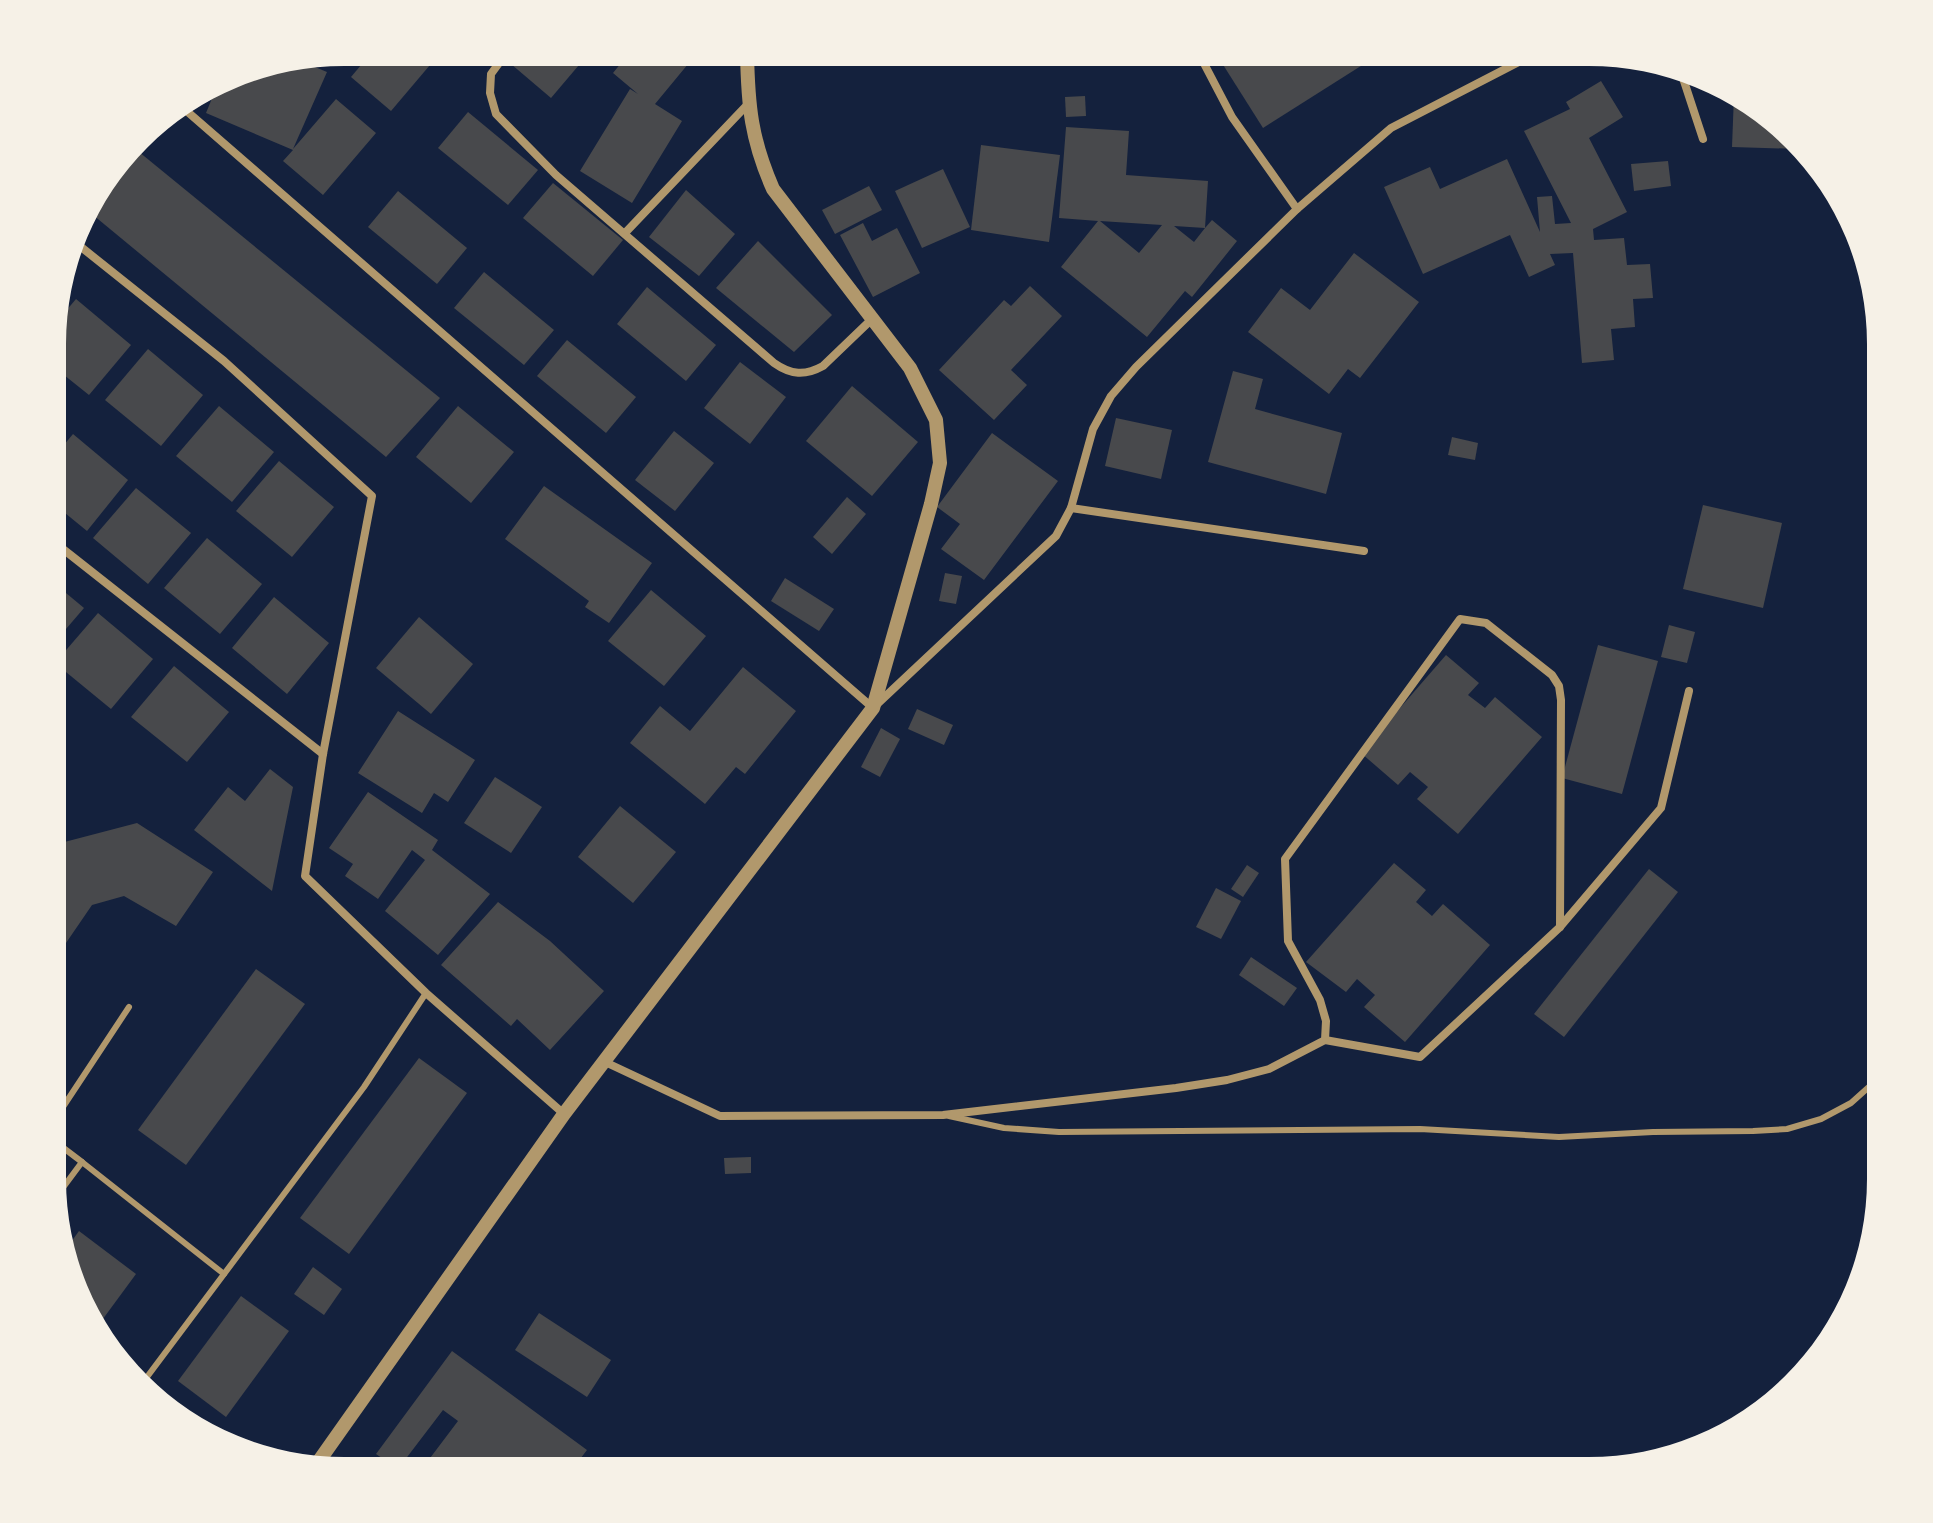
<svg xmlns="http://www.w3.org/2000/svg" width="1933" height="1523" font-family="'Source Sans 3',sans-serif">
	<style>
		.building { fill: #48494c; fill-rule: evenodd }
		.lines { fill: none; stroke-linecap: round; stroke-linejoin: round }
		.service { stroke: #b1986c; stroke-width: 6 }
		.minor { stroke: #b1986c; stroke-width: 8 }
		.tertiary { stroke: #b1986c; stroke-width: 14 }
	</style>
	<rect width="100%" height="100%" fill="#14213d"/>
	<g class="building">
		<polygon points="372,52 441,52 391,111 351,77"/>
		<polygon points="521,52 590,52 551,98 511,64"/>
		<polygon points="630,52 698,52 655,104 682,121 632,203 580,171 630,89 638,94 613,73"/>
		<polygon points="1215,52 1383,52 1263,128"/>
		<polygon points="298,60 327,72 293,149 336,99 376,133 323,195 283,161 293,150 206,113 217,86 250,68"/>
		<polygon points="1601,81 1623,117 1589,138 1627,212 1593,229 1594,240 1624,238 1627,265 1650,264 1653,298 1633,299 1635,327 1611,329 1614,360 1582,363 1573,253 1550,254 1555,265 1529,277 1510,235 1423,274 1384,187 1430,167 1440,189 1507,159 1540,232 1537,197 1552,196 1555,224 1571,223 1524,131 1570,109 1566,102"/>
		<polygon points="1734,95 1782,125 1800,149 1732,147"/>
		<polygon points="1085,96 1086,116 1066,117 1065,97"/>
		<polygon points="468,112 538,170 508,205 438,148"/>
		<path d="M1066 127 1129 131 1126 175 1208 181 1205 228 1212 220 1237 241 1192 297 1185 291 1147 337 1061 267 1098 221 1059 218ZM1100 221 1162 225 1139 253ZM1174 226 1205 228 1194 242Z"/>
		<polygon points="981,145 1060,155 1049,242 971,230"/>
		<polygon points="133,147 440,398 386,457 87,210 91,199"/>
		<polygon points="1668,161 1671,186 1634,191 1631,164"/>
		<polygon points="943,169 970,227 922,248 895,191"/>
		<polygon points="553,183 623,240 593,276 523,218"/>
		<polygon points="869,186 882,210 835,234 822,210"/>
		<polygon points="686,190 735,234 699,276 649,237"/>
		<polygon points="398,191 467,248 437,284 368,227"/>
		<polygon points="863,223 872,241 897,228 920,273 873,297 840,235"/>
		<polygon points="758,241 832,315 794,352 716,288"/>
		<polygon points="1354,253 1419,302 1360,378 1348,369 1329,394 1248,332 1281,288 1310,310"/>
		<polygon points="484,272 554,330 524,365 454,308"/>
		<polygon points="1030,286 1062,316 1011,370 1027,385 994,420 939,370 1004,300 1011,306"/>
		<polygon points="647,287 716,345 686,381 617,324"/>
		<polygon points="76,299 131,345 89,395 54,367 55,324"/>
		<polygon points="567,340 636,397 606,433 537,376"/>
		<polygon points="148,349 203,395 161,446 105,400"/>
		<polygon points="740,362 786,397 750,444 704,408"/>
		<polygon points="1233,371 1263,379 1255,409 1342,433 1326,494 1208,462"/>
		<polygon points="852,386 918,442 872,496 806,441"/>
		<polygon points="219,406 274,452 232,502 176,456"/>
		<polygon points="458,406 514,452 471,503 416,457"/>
		<polygon points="1116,418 1172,430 1161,479 1105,466"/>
		<polygon points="674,431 714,463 675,511 635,480"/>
		<polygon points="992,433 1058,481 984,580 941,549 960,524 937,507"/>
		<polygon points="73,434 128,480 87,531 54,504 54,457"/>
		<polygon points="1452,437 1478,443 1475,460 1448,455"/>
		<polygon points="279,461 334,507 292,557 236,511"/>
		<polygon points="544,486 652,563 609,623 585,607 589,601 505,539"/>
		<polygon points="136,488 191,533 148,584 93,538"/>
		<polygon points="847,497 866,514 832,554 813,537"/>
		<polygon points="1703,505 1782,523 1763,608 1683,589"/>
		<polygon points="207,538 262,584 220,634 164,588"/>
		<polygon points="945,573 962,576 956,604 939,601"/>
		<polygon points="785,578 834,609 819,631 771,601"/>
		<polygon points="54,583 84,608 54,643"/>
		<polygon points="651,590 706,636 664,686 608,641"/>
		<polygon points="274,597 329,643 287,694 232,648"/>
		<polygon points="98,613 153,659 111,709 55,663"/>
		<polygon points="419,617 473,664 431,714 376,668"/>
		<polygon points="1669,625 1695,632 1687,663 1661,657"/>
		<polygon points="1598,645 1658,661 1622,794 1562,778"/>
		<polygon points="1446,655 1479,683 1468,695 1485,708 1495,697 1542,737 1458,834 1417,799 1428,787 1410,772 1398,785 1361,753"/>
		<polygon points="174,666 229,712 187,762 131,717"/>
		<polygon points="743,667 796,711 745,774 736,767 705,804 630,743 660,706 690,731"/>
		<polygon points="917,709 953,725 944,745 908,729"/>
		<polygon points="398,711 475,760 448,802 434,793 422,813 358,773"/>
		<polygon points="881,728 900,739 880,777 861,767"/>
		<polygon points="270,769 293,787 272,891 194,830 228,787 245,801"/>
		<polygon points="495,777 542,807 511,853 464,823"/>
		<polygon points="368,792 438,840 432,850 490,894 438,955 385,911 425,860 412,850 378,899 345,876 353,864 329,848"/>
		<polygon points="620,806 676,852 633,903 578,857"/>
		<polygon points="137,823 213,872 176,926 124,896 92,905 53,962 53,845"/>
		<polygon points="1394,863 1426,890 1416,902 1432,916 1443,904 1490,945 1405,1042 1364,1007 1375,995 1357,979 1346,992 1306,962"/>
		<polygon points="1247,865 1259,873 1243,897 1231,889"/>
		<polygon points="1649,869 1678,892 1564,1037 1534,1014"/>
		<polygon points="1216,888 1241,901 1221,939 1196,927"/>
		<polygon points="498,902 550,941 604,991 550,1050 517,1019 511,1026 441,965"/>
		<polygon points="1251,957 1297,988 1284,1006 1239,975"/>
		<polygon points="256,969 305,1004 186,1165 138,1130"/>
		<polygon points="419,1058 467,1093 349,1254 300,1218"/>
		<polygon points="751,1157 751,1173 725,1174 724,1158"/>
		<polygon points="79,1231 136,1274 97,1327 82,1308 66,1249"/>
		<polygon points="313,1267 342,1289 324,1315 294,1294"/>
		<polygon points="241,1296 289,1331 226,1417 178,1381"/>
		<polygon points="539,1313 611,1360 587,1397 515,1350"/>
		<polygon points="452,1351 587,1450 571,1471 421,1470 458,1421 443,1410 398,1469 376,1454"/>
	</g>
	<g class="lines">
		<g class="service">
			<polyline points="949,1116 1004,1128 1059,1132 1420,1129 1559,1137 1653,1132 1753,1131 1787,1129 1821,1119 1851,1103 1880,1077"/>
			<polyline points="53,1122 129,1007"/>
			<polyline points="53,1140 82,1162"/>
			<polyline points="53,1201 82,1162 224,1274"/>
			<polyline points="141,1385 364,1087 426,993"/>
		</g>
		<g class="minor">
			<path d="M507 52 491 74 490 93 496 114 556 175 774 363C791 375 805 376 823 366L872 319"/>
			<polyline points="1198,52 1232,117 1297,209"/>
			<polyline points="1680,69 1703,139"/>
			<polyline points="182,107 873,708 1056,536 1071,508 1093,429 1111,396 1136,367 1297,209 1391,128 1536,53"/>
			<polyline points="625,233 748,104"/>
			<polyline points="76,243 224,361 372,496 323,754 305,876 426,993 564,1114"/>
			<polyline points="1071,508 1364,551"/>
			<polyline points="54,542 323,754"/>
			<polyline points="1325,1040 1420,1057 1560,927 1661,808 1689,691"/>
			<polyline points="605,1062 720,1116 943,1115 1176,1088 1227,1080 1269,1069 1325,1040 1326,1021 1320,1000 1288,941 1285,859 1460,619 1486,623 1552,675 1559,686 1561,700 1560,927"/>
		</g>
		<path class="tertiary" d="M314 1468 564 1114 873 708 931 504 940 463 936 420 910 368 773 189C751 139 748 106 747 52"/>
	</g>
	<path d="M0 0H1933V1523H0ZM344 66H1589A278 278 0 0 1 1867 344V1179A278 278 0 0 1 1589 1457H344A278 278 0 0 1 66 1179V344A278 278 0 0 1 344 66Z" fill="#f6f1e7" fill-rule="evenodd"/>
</svg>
